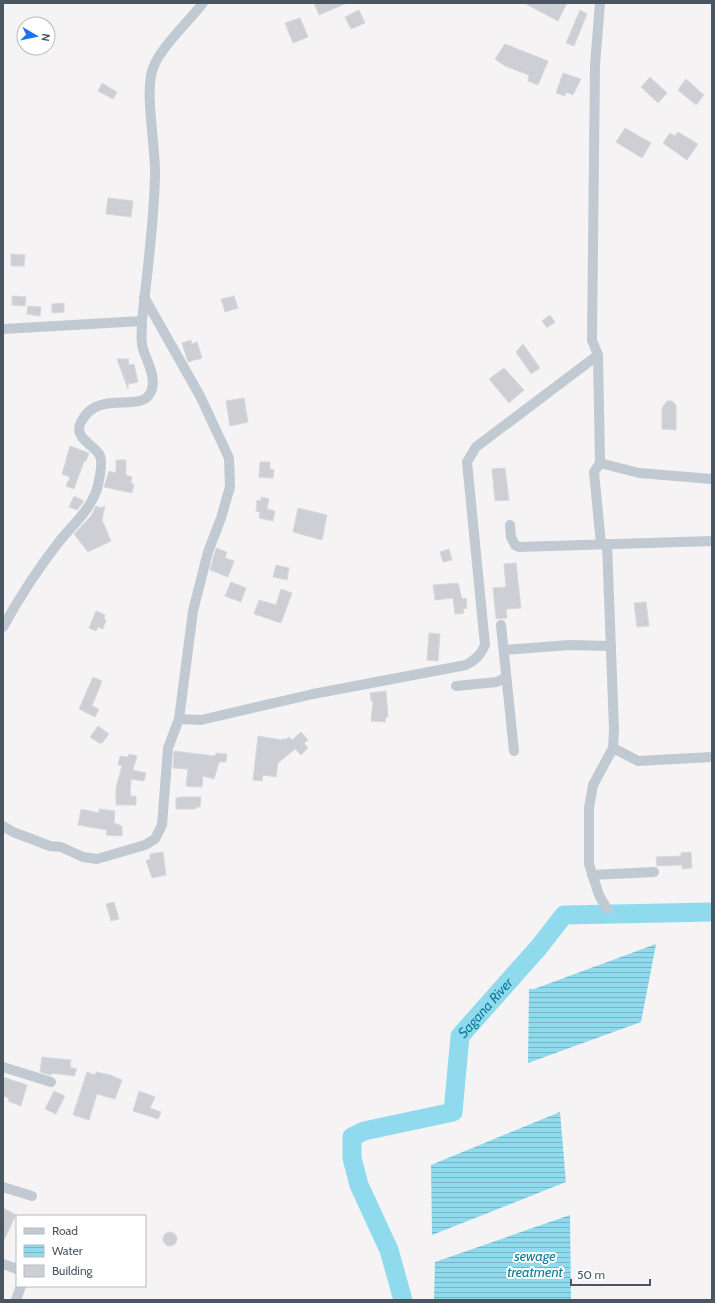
<svg xmlns="http://www.w3.org/2000/svg" width="715" height="1303" font-family="Cabin,sans-serif">
	<style>
		.water { fill: url(#water-rules) }
		.lines { fill: none; stroke-linecap: round; stroke-linejoin: round }
		.river { stroke: #90daee; stroke-width: 19 }
		.building { fill: #cdcfd5; stroke: #d7d9de }
		.minor { stroke: #c1cad2; stroke-width: 10 }
		.labels { text-anchor: middle; dominant-baseline: central; stroke-width: 4; stroke-linejoin: round; paint-order: stroke }
		.water-label { font-size: 14px; font-style: italic; fill: #0c7c9b; stroke: #fff }
	</style>
	<defs>
		<pattern id="water-rules" width="6" height="5" patternUnits="userSpaceOnUse"><rect width="6" height="5" fill="#90daee"/><path d="M0 2.5h6" fill="none" stroke="#78b4c4"/></pattern>
	</defs>
	<rect width="100%" height="100%" fill="#f5f3f3"/>
	<g class="water">
		<polygon points="656,944 641,1022 528,1063 529,989 534,989"/>
		<polygon points="560,1112 566,1182 432,1235 431,1165"/>
		<polygon points="570,1215 571,1300 434,1300 435,1262"/>
	</g>
	<g class="lines">
		<path class="river" id="s1" d="M403 1300 389 1250 359 1185 352 1158V1137L364 1131 453 1112 460 1036 539 947 564 915 712 912"/>
	</g>
	<g class="building">
		<polygon points="314,3 347,3 319,15"/>
		<polygon points="524,3 567,3 558,21"/>
		<polygon points="359,10 365,23 351,29 345,17"/>
		<polygon points="580,10 587,14 574,46 566,43"/>
		<polygon points="300,18 308,37 293,43 285,23"/>
		<polygon points="505,44 548,61 538,85 528,81 529,75 505,66 495,59"/>
		<polygon points="563,73 581,79 573,95 566,92 565,96 556,93"/>
		<polygon points="650,77 667,93 658,103 641,87"/>
		<polygon points="686,79 704,95 696,105 678,90"/>
		<polygon points="102,83 117,92 113,99 98,91"/>
		<polygon points="625,128 651,143 642,158 616,142"/>
		<polygon points="678,132 698,144 687,160 663,143 670,133 675,136"/>
		<polygon points="108,198 133,201 131,217 106,214"/>
		<polygon points="11,254 25,255 24,266 11,266"/>
		<polygon points="12,296 26,297 25,306 12,305"/>
		<polygon points="234,296 238,308 225,312 221,299"/>
		<polygon points="64,303 64,312 52,313 52,304"/>
		<polygon points="28,306 41,307 40,316 27,314"/>
		<polygon points="550,315 555,322 547,328 542,321"/>
		<polygon points="191,340 192,344 197,342 202,358 188,362 182,343"/>
		<polygon points="523,344 540,368 531,374 516,352"/>
		<polygon points="117,359 129,359 128,365 134,364 138,382 129,384 128,382 128,389"/>
		<polygon points="504,368 524,390 509,403 489,379"/>
		<polygon points="244,398 248,422 230,426 226,401"/>
		<polygon points="667,401 672,401 676,405 676,430 662,429 662,408"/>
		<polygon points="70,446 89,453 86,461 84,461 74,489 66,486 70,477 62,474"/>
		<polygon points="116,460 126,460 126,475 132,477 131,483 134,484 132,493 104,487 109,471 116,473"/>
		<polygon points="260,462 270,462 270,469 274,470 273,478 259,477"/>
		<polygon points="505,468 509,500 495,501 492,469"/>
		<polygon points="74,496 84,501 77,510 69,507"/>
		<polygon points="261,497 269,499 267,509 275,511 273,521 259,518 260,512 256,511 257,500 261,501"/>
		<polygon points="96,506 101,508 105,506 102,520 111,541 88,552 74,534 91,516"/>
		<polygon points="298,508 327,515 322,540 293,532"/>
		<polygon points="216,548 227,552 225,558 234,561 228,577 210,570"/>
		<polygon points="449,549 452,560 443,562 440,552"/>
		<polygon points="516,563 521,608 506,609 507,618 496,619 493,588 506,587 504,564"/>
		<polygon points="276,565 289,568 287,580 273,577"/>
		<polygon points="231,582 246,588 241,602 225,596"/>
		<polygon points="458,583 462,599 466,598 467,608 463,609 464,613 455,614 453,598 435,600 433,585"/>
		<polygon points="281,589 292,593 281,623 254,614 259,600 276,605"/>
		<polygon points="646,602 649,626 637,627 634,603"/>
		<polygon points="96,611 105,615 104,619 106,620 103,629 98,627 96,631 89,628"/>
		<polygon points="429,633 440,634 438,661 427,660"/>
		<polygon points="93,677 102,681 92,706 99,709 95,717 79,709"/>
		<polygon points="386,691 388,717 386,717 385,722 371,721 373,701 371,701 370,693"/>
		<polygon points="98,726 109,734 102,743 99,743 90,737"/>
		<polygon points="301,732 308,740 304,743 308,748 301,755 295,749 278,763 276,777 263,775 262,781 253,780 258,736 282,740 284,738 285,740 289,737 292,740"/>
		<polygon points="174,751 215,756 216,753 227,754 226,762 219,762 214,779 203,776 202,787 186,786 188,769 173,768"/>
		<polygon points="129,754 137,756 133,770 146,773 144,781 131,779 130,796 136,796 136,805 116,805 116,787 122,766 118,765 120,756 128,757"/>
		<polygon points="182,797 201,797 200,807 196,807 196,809 176,809 176,798"/>
		<polygon points="81,809 99,813 99,809 115,811 114,823 122,826 122,836 106,835 107,830 78,825"/>
		<polygon points="163,852 166,875 152,878 146,860 150,860 150,854"/>
		<polygon points="691,852 692,868 682,869 682,865 657,866 656,857 681,856 681,853"/>
		<polygon points="114,902 119,919 111,921 106,904"/>
		<polygon points="42,1057 71,1060 70,1067 77,1069 74,1076 52,1073 51,1075 40,1072"/>
		<polygon points="87,1072 95,1075 96,1072 110,1075 122,1080 115,1099 97,1094 89,1120 73,1115"/>
		<polygon points="3,1077 27,1085 21,1106 8,1101 9,1098 3,1096"/>
		<polygon points="54,1091 65,1096 56,1114 45,1109"/>
		<polygon points="139,1091 155,1097 150,1108 161,1112 158,1119 133,1111"/>
		<polygon points="3,1208 16,1215 3,1242"/>
		<circle cx="170" cy="1239" r="7"/>
	</g>
	<g class="lines">
		<g class="minor">
			<polyline points="600,3 595,65 592,340 598,355 600,463 594,472 601,544"/>
			<polyline points="3,329 142,321"/>
			<polyline points="600,463 639,473 712,479"/>
			<polyline points="510,525 511,537 515,545 519,547 712,541"/>
			<polyline points="501,625 514,751"/>
			<path d="M3 627C19 598 38 569 58 543 71 526 90 511 97 489 99 481 104 461 99 454 92 444 73 437 81 422 99 386 144 417 152 389 156 374 145 359 142 345 141 337 142 329 142 321 147 273 154 224 155 176 156 146 144 93 153 68 160 48 190 20 203 3"/>
			<polyline points="505,650 569,645 611,646"/>
			<polyline points="456,686 497,682 506,677"/>
			<path d="M179 719 201 720 313 694 466 665C475 660 481 655 485 645L467 462 476 447 598 355"/>
			<polyline points="613,748 638,761 712,757"/>
			<polyline points="3,826 13,832 50,846 61,847 83,857 97,859 145,845 155,839 162,825 168,748 179,719 193,611 208,552 221,518 230,487 229,458 200,396 144,297"/>
			<polyline points="592,875 654,872"/>
			<polyline points="607,909 599,895 589,864 589,808 593,785 613,748 614,730 607,544"/>
			<polyline points="3,1067 51,1082"/>
			<polyline points="3,1187 32,1196"/>
			<polyline points="3,1264 17,1269"/>
			<polyline points="16,1300 21,1286"/>
		</g>
	</g>
	<g class="labels">
		<g class="water-label">
			<text stroke="none"><textPath href="#s1" startOffset="391">Sagana River</textPath></text>
			<text x="535" y="1256">sewage<tspan x="535" dy="16">treatment</tspan></text>
		</g>
	</g>
	<rect width="715" height="1303" fill="none" stroke="#4a5661" stroke-width="8"/>
	<rect x="16" y="1215" width="130" height="72" fill="#ffffff" stroke="#b7bbc0"/>
	<rect x="24" y="1228" width="20" height="6" fill="#c1cad2" stroke="#b7bbc0"/>
	<text x="52" y="1235" font-size="12" fill="#4a5661">Road</text>
	<rect x="24" y="1245" width="20" height="12" fill="url(#water-rules)" stroke="#b7bbc0"/>
	<text x="52" y="1255" font-size="12" fill="#4a5661">Water</text>
	<rect x="24" y="1265" width="20" height="12" fill="#cdcfd5" stroke="#b7bbc0"/>
	<text x="52" y="1275" font-size="12" fill="#4a5661">Building</text>
	<g transform="translate(36 36) rotate(99)"><circle r="19" fill="#ffffff" stroke="#b7bbc0"/>
	<path d="M0-3L7 15L0 10L-7 15Z" fill="#1a73e8"/>
	<text y="-6" font-size="11" font-weight="bold" text-anchor="middle" fill="#4a5661">N</text>
	</g>
	<path d="M571 1279v6h79v-6" fill="none" stroke="#4a5661" stroke-width="2"/>
	<text x="577" y="1279" font-size="12" fill="#4a5661" stroke="#ffffff" stroke-width="3" paint-order="stroke">50 m</text>
</svg>
